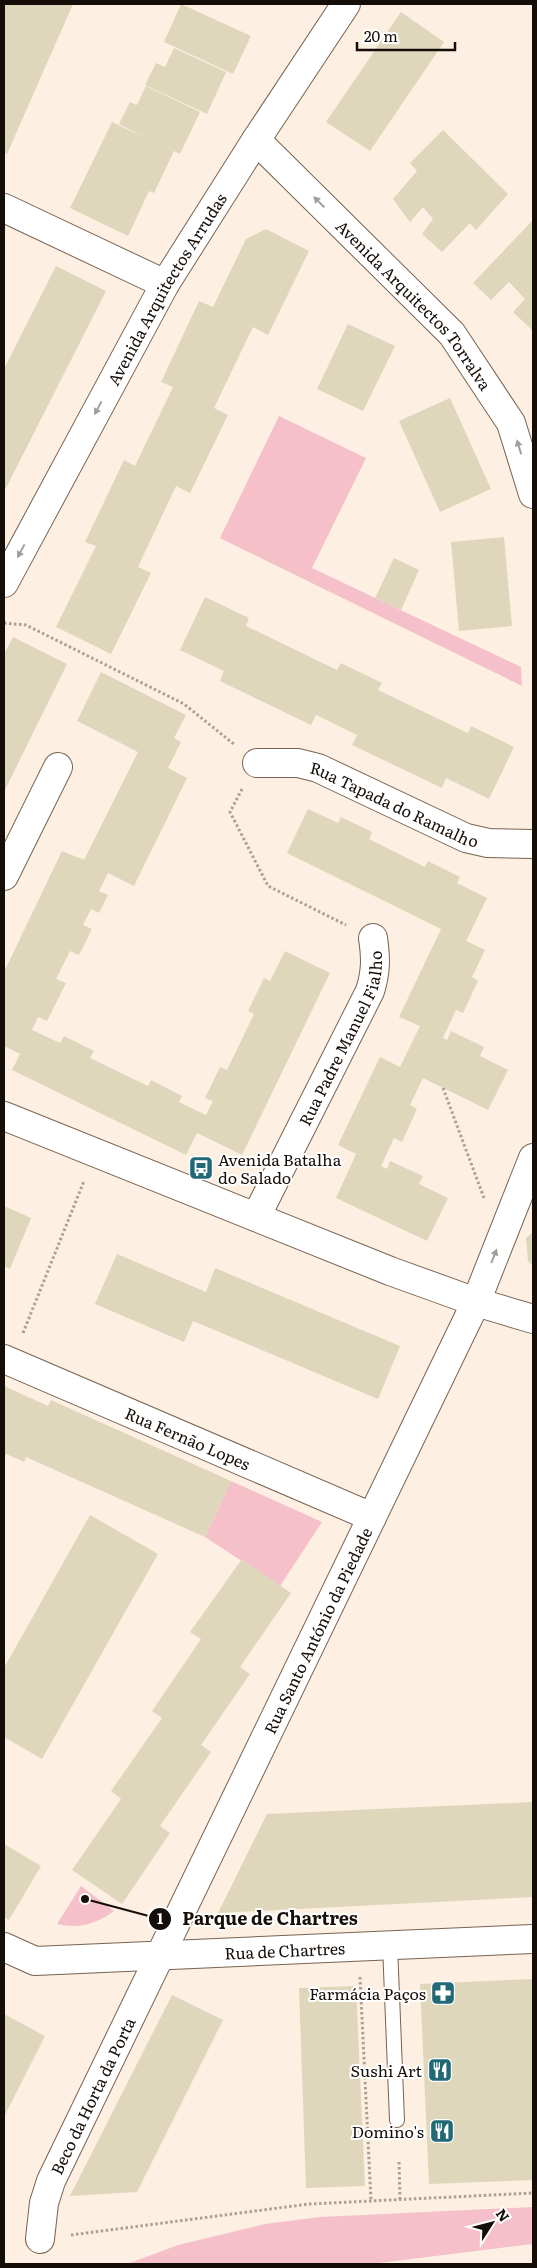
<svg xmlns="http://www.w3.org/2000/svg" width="537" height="2268" font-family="Literata,serif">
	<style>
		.green { fill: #f6c0ca }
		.building { fill: #dfd7bc }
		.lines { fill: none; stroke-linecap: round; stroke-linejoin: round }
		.lane-casing { stroke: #776351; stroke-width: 16 }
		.street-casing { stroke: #776351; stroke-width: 30 }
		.path { stroke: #aca096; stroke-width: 3; stroke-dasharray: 2.5 2.5; stroke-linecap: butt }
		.lane { stroke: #fff; stroke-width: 14 }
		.street { stroke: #fff; stroke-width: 28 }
		.oneway { fill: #a19e9c }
		.labels { text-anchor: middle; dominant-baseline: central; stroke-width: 4; stroke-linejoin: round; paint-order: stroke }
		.street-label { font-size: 16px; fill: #150d07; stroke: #fff }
		.poi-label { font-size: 16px; fill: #150d07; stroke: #fff; text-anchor: end }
		.leader { fill: none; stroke: #150d07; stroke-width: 2 }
		.callout-dot { fill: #150d07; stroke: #fff; stroke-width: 2 }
		.mark-label { font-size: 15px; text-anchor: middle; font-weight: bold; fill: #fff }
		.callout-label { font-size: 18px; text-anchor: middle; font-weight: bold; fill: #150d07; stroke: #fff; stroke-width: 4; stroke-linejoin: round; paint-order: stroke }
	</style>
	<rect width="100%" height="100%" fill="#fdefe2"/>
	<g class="green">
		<polygon points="279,416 366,458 312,568 521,667 522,686 220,538"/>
		<polygon points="231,1481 322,1522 280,1586 205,1537"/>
		<path d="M81 1886 114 1911C96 1924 79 1929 57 1924Z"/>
		<polygon points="533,2207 533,2244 371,2264 127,2264 178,2245 265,2224 320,2217"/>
	</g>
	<g class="building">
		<polygon points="4,4 73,4 7,154 4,153"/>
		<polygon points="181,4 251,36 233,74 164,42"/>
		<polygon points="401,12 444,42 370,151 326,122"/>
		<polygon points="174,48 226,72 207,114 145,85 156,63 165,67"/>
		<polygon points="146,86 200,112 180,154 174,151 154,193 149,191 128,236 70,208 112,122 145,138 119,124 130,102 137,105"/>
		<polygon points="443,130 508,194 476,230 470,223 442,252 422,234 433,219 423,207 410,222 393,199 417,171 410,163"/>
		<polygon points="532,221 533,222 533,331 513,312 525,299 509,282 491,300 473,283"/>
		<polygon points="266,229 309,251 268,335 253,327 214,408 228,415 190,493 176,486 138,567 151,573 111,654 56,627 96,546 85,542 124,460 135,466 173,387 161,382 199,301 213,307 246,239"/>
		<polygon points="56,266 106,291 4,492 4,369"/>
		<polygon points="348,324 395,346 363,411 317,389"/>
		<polygon points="450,398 491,489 440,512 399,421"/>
		<polygon points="504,537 512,626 459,631 451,542"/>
		<polygon points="394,558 419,570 401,610 375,598"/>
		<polygon points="205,597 249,618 246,626 337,670 341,663 382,683 378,690 468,733 471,726 514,747 489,799 446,778 442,788 352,745 357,735 316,715 311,725 220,681 224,671 180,650"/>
		<polygon points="13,637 67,664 4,792 4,654"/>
		<polygon points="101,672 186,715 174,738 181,742 168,768 187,778 134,886 108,873 99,891 108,895 99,913 91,909 83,925 92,929 79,955 70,951 56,979 66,983 47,1021 38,1017 32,1030 60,1043 64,1036 94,1051 90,1058 148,1086 151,1080 182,1096 179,1102 206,1115 213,1101 205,1098 220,1067 227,1070 254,1014 248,1011 264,978 270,981 285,951 330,973 242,1155 197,1133 186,1155 12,1070 20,1054 4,1046 4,972 62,851 84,860 138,752 77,721"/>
		<polygon points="308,809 338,823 341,817 372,832 369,839 425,867 428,861 460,877 457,883 487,898 466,941 485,950 472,977 478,981 463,1013 456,1010 443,1038 447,1040 451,1031 484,1047 480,1056 508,1070 488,1110 423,1078 410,1105 417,1109 402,1142 394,1138 381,1166 387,1169 390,1161 423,1176 419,1184 448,1198 427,1241 336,1198 356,1154 338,1145 380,1057 400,1067 420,1026 399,1017 441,929 287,853"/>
		<polygon points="4,1206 31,1218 10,1269 4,1266"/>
		<polygon points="533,1232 533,1266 528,1261 526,1238"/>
		<polygon points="117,1254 206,1292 215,1268 400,1346 378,1399 193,1321 184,1342 95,1304"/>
		<polygon points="4,1386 48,1406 51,1400 231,1481 205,1537 26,1457 24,1462 4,1453"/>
		<polygon points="90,1515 158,1554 42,1759 4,1737 4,1668"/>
		<polygon points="242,1559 291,1593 240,1667 250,1674 201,1745 211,1752 160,1826 170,1833 122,1904 72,1870 121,1799 111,1791 162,1718 152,1711 201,1639 190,1632"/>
		<polygon points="533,1802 533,1897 218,1913 267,1814"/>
		<polygon points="4,1844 41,1866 9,1920 4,1917"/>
		<polygon points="533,1979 533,2180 429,2184 420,1984"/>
		<polygon points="356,1986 365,2186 306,2188 299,1988"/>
		<polygon points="172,1995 223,2020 137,2192 70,2196"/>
		<polygon points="4,2014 45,2036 4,2117"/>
	</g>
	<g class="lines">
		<defs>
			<polyline id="lane" points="390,1945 397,2120"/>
			<g id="street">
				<path id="s1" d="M256 140 452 334 511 423 533 494"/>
				<polyline points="4,208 165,284"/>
				<path id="s2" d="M4 583 165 284 256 140 346 4"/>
				<path id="s3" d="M257 763H298L318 768 466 838 488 843 533 844"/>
				<polyline points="4,876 58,767"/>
				<polyline points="4,1116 390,1271 476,1302 533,1319"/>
				<path id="s4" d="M256 1217 370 991C376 972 376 958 373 938"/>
				<path id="s5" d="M4 1359 372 1517"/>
				<path id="s6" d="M4 1947 35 1961 533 1939"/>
				<path id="s7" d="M40 2239 44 2203 51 2181 476 1302 533 1158"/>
			</g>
		</defs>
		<use href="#lane" class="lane-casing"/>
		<use href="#street" class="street-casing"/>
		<g class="path">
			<polyline points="4,623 26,625 184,704 235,745"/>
			<polyline points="242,789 230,812 268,886 346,925"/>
			<polyline points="443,1088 484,1198"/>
			<polyline points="23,1333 84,1181"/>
			<polyline points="360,1977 371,2201"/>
			<polyline points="399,2162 400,2200"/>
			<polyline points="71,2235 309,2204 533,2193"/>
		</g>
		<use href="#lane" class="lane"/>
		<use href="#street" class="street"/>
	</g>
	<defs><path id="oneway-solid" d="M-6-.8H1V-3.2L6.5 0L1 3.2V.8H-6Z" transform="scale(1.25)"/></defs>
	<g class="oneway">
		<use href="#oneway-solid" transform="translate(319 202) rotate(-135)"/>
		<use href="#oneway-solid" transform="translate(98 408) rotate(118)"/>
		<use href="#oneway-solid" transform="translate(519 447) rotate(-107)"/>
		<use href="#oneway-solid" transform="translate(21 551) rotate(118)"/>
		<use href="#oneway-solid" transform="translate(494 1256) rotate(-69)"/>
	</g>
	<defs>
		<symbol id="bus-square" viewBox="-11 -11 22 22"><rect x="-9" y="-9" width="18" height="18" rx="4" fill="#206975" stroke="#fff"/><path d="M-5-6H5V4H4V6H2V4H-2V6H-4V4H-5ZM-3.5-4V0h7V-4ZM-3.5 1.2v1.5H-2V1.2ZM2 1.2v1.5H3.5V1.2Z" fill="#fff"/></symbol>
		<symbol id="pharmacy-square" viewBox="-11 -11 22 22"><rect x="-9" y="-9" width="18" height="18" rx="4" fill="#206975" stroke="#fff"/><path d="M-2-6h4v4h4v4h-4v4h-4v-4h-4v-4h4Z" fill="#fff"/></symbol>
		<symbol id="restaurant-square" viewBox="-11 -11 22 22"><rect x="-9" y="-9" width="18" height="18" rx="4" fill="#206975" stroke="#fff"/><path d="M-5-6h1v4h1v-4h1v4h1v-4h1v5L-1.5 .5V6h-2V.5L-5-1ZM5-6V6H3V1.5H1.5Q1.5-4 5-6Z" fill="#fff"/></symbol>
	</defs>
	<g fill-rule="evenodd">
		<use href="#bus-square" x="187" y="1154" width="28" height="28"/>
		<use href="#pharmacy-square" x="429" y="1979" width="28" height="28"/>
		<use href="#restaurant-square" x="426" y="2056" width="28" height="28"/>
		<use href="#restaurant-square" x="428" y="2117" width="28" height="28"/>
	</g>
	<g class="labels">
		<g class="street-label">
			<text stroke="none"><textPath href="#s2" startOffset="336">Avenida Arquitectos Arrudas</textPath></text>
			<text stroke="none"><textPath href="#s1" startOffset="229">Avenida Arquitectos Torralva</textPath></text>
			<text stroke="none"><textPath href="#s3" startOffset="146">Rua Tapada do Ramalho</textPath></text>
			<text stroke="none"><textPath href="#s4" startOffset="199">Rua Padre Manuel Fialho</textPath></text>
			<text stroke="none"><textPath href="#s5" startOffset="200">Rua Fernão Lopes</textPath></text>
			<text stroke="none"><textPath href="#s7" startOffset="671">Rua Santo António da Piedade</textPath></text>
			<text stroke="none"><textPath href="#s6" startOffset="284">Rua de Chartres</textPath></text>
			<text stroke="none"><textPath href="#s7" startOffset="154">Beco da Horta da Porta</textPath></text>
		</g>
		<g class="poi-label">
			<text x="218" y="1159" text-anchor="start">Avenida Batalha<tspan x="218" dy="18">do Salado</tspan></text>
			<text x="426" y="1993">Farmácia Paços</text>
			<text x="422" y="2070">Sushi Art</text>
			<text x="424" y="2131">Domino's</text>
		</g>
	</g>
	<path class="leader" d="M85 1899L160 1919"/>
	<g class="callout-dot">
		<circle cx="85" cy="1899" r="5"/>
		<circle cx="160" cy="1919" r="12"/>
	</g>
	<g class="mark-label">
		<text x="160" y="1924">1</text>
	</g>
	<g class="callout-label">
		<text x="270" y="1925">Parque de Chartres</text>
	</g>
	<rect width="537" height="2268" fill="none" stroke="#150d07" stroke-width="10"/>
	<g transform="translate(492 2223) rotate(54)" stroke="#ffffff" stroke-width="4" paint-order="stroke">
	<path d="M0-4L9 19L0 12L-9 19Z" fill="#150d07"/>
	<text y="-8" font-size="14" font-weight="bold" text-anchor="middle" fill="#150d07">N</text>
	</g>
	<path d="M357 42v8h98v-8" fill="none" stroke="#150d07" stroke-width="2.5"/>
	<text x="364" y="42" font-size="15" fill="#150d07" stroke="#ffffff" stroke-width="4" paint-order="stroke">20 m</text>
</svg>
